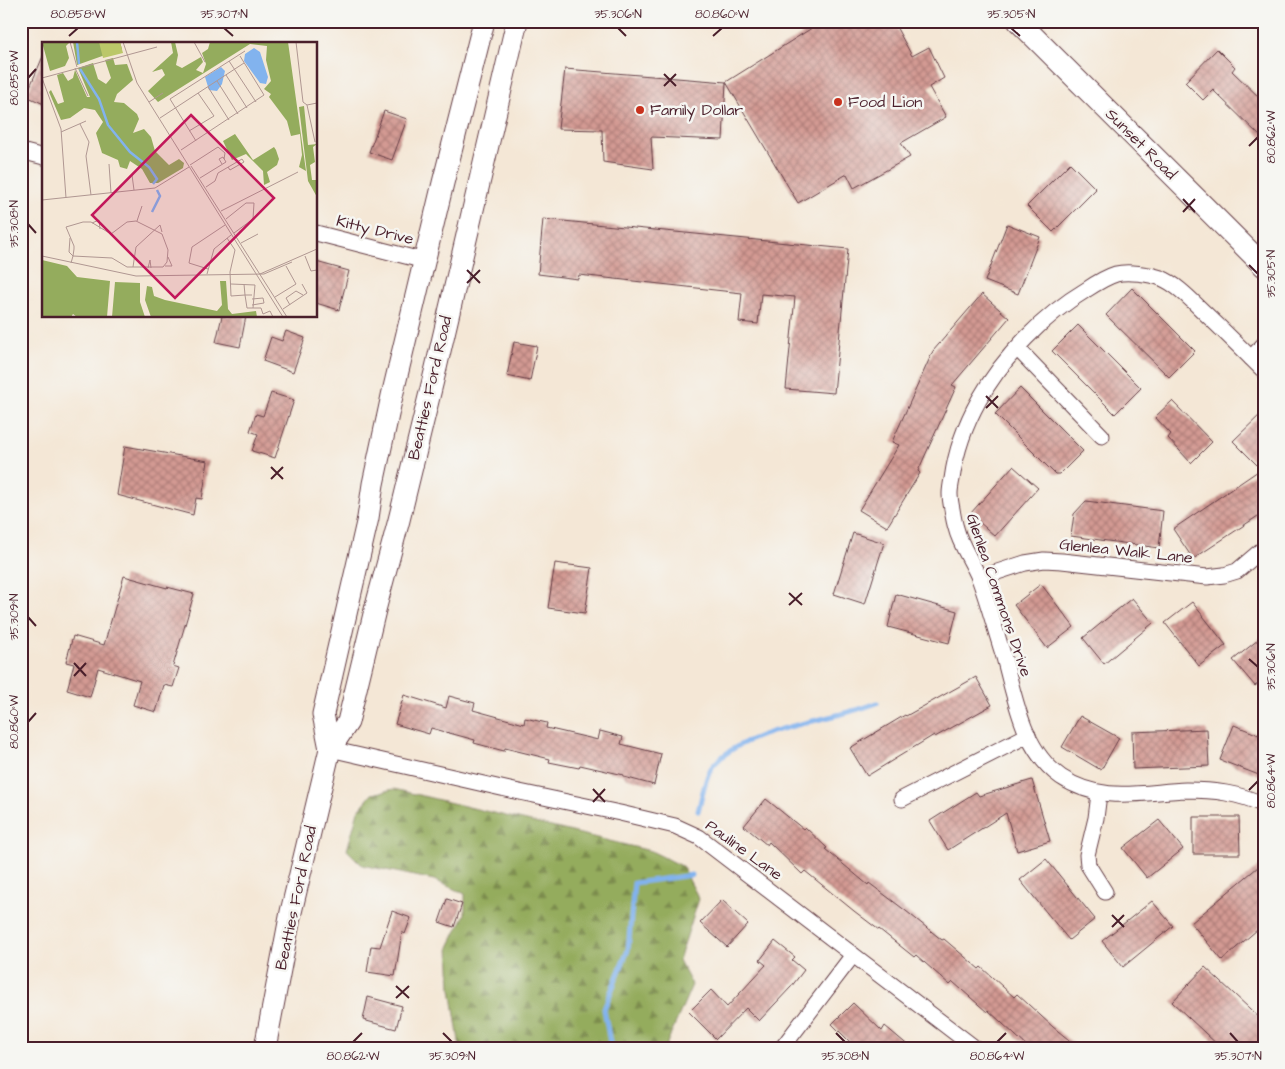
<svg xmlns="http://www.w3.org/2000/svg" width="1285" height="1069" font-family="'Architects Daughter',sans-serif">
	<style>
		.forest { fill: url(#forest-firs); stroke: #6f6644 }
		.lines { fill: none; stroke-linecap: round; stroke-linejoin: round }
		.stream { stroke: #82b3ee; stroke-width: 5 }
		.building { fill: url(#building-cross-hatch) }
		.street-casing { stroke: #643d45; stroke-width: 17 }
		.secondary-casing { stroke: #643d45; stroke-width: 23 }
		.street { stroke: #fff; stroke-width: 15 }
		.secondary { stroke: #fff; stroke-width: 21 }
		.ticks { fill: none; stroke: #4a1f2b; stroke-width: 2 }
		.poi-dot { fill: #c8321e; stroke: #f6f6f2; stroke-width: 2 }
		.labels { text-anchor: middle; dominant-baseline: central; stroke-width: 5; stroke-linejoin: round; paint-order: stroke }
		.poi-label { font-size: 16px; fill: #4a1f2b; stroke: #f6f6f2; text-anchor: start }
		.street-label { font-size: 16px; fill: #4a1f2b; stroke: #f6f6f2 }
		.inset-river { fill: none; stroke: #82b3ee; stroke-width: 2.5 }
		.inset-road { fill: none; stroke: #b09792; stroke-width: 1 }
		.view { fill: #c2185b; fill-opacity: 0.15; stroke: #c2185b; stroke-width: 2.5 }
		.inset-edge { fill: none; stroke: #4a1f2b; stroke-width: 2.5 }
		.neatline { fill: none; stroke: #4a1f2b; stroke-width: 2 }
		.ticks-label { font-size: 12px; text-anchor: middle; fill: #4a1f2b }
	</style>
	<defs>
		<pattern id="forest-firs" width="22" height="20" patternUnits="userSpaceOnUse" patternTransform="scale(1.25)"><rect width="22" height="20" fill="#94ac5d"/><path d="M5 1l3.5 6h-7zM16 11l3.5 6h-7z" fill="#7b8b4d"/></pattern>
		<pattern id="building-cross-hatch" width="8" height="8" patternUnits="userSpaceOnUse" patternTransform="scale(1.25)"><rect width="8" height="8" fill="#d39a93"/><path d="M0 0l8 8M0 8l8-8" fill="none" stroke="#ad7d78"/></pattern>
	</defs>
	<rect width="100%" height="100%" fill="#f6f6f2"/>
	<filter id="ink" filterUnits="userSpaceOnUse"><feTurbulence type="fractalNoise" baseFrequency=".02" numOctaves="2"/><feDisplacementMap in="SourceGraphic" scale="10" xChannelSelector="R" yChannelSelector="G"/><feConvolveMatrix kernelMatrix="1 2 1 2 8 2 1 2 1" color-interpolation-filters="sRGB"/></filter>
	<filter id="wash" filterUnits="userSpaceOnUse"><feTurbulence type="fractalNoise" baseFrequency=".0096" numOctaves="4" result="noise"/><feDisplacementMap in="SourceGraphic" scale="20" xChannelSelector="R" yChannelSelector="G"/><feGaussianBlur stdDeviation="1.12" result="paint"/><feColorMatrix in="noise" values="0 0 0 0 0 0 0 0 0 0 0 0 0 0 0 0 0 1.4 0 .05"/><feComposite in="paint" operator="in"/></filter>
	<g filter="url(#wash)">
		<rect width="100%" height="100%" fill="#f4e7d6"/>
		<polygon class="forest" points="394,789 651,851 682,866 699,899 679,960 692,985 667,1043 667,1048 460,1048 451,989 449,947 465,914 465,894 434,880 362,865 347,850 358,811 372,794"/>
		<g class="lines">
			<g class="stream">
				<path d="M698 811C701 801 706 774 712 767 741 731 809 724 852 711 861 709 869 706 877 703"/>
				<polyline points="611,1048 604,1009 628,950 634,883 692,875"/>
			</g>
		</g>
		<g id="blocks">
			<g class="building">
				<polygon points="823,21 893,21 912,56 929,47 944,78 929,87 946,117 901,143 910,157 854,188 847,174 798,203 726,82"/>
				<polygon points="1217,49 1235,67 1232,71 1264,102 1264,140 1213,90 1203,100 1185,82"/>
				<polygon points="44,54 44,104 26,96"/>
				<polygon points="565,69 726,82 723,140 651,137 653,169 603,162 602,130 558,129"/>
				<polygon points="384,111 407,119 392,160 369,152"/>
				<polygon points="1070,163 1096,189 1053,232 1027,206"/>
				<polygon points="543,219 848,249 834,393 786,389 795,297 761,294 758,324 739,322 742,293 579,275 578,279 538,274"/>
				<polygon points="1007,224 1040,237 1018,294 985,281"/>
				<polygon points="316,262 349,271 339,310 316,303"/>
				<polygon points="1132,288 1195,351 1169,377 1106,315"/>
				<polygon points="982,294 1009,318 952,385 956,387 918,471 920,473 887,527 859,510 899,445 892,442 933,351"/>
				<polygon points="222,316 246,316 240,347 216,342"/>
				<polygon points="1078,325 1141,388 1115,414 1052,351"/>
				<polygon points="286,331 305,338 293,372 263,361 271,337 282,341"/>
				<polygon points="514,342 537,346 530,381 507,376"/>
				<polygon points="1020,388 1083,451 1060,474 1055,474 995,414"/>
				<polygon points="271,393 294,400 275,458 252,451 258,434 250,431 256,414 263,416"/>
				<polygon points="1172,401 1212,442 1191,463 1168,438 1171,434 1155,417"/>
				<polygon points="1264,411 1264,512 1193,559 1173,529 1261,469 1233,441"/>
				<polygon points="125,446 208,461 202,499 196,498 193,515 117,495"/>
				<polygon points="1013,466 1038,488 995,536 970,514"/>
				<polygon points="1086,501 1163,511 1159,548 1071,536 1074,514"/>
				<polygon points="853,533 884,543 865,604 834,594"/>
				<polygon points="555,563 592,568 585,613 548,608"/>
				<polygon points="124,576 167,588 167,587 194,594 173,666 179,668 173,687 164,685 156,712 133,705 140,681 98,668 90,697 67,690 74,664 66,662 73,636 104,645"/>
				<polygon points="1041,584 1074,627 1047,648 1014,605"/>
				<polygon points="896,594 957,611 949,643 888,627"/>
				<polygon points="1132,598 1153,623 1104,664 1083,638"/>
				<polygon points="1192,602 1226,645 1199,666 1165,623"/>
				<polygon points="1264,635 1264,679 1255,686 1233,660"/>
				<polygon points="976,677 992,705 935,737 934,735 867,776 850,748 905,715 906,716"/>
				<polygon points="404,695 446,708 449,696 475,703 473,710 524,724 525,718 547,723 546,728 598,740 600,731 623,737 621,744 661,754 654,785 624,777 624,775 580,765 579,768 549,762 550,759 505,748 504,751 474,743 475,740 431,728 429,734 395,724"/>
				<polygon points="1080,716 1119,738 1101,770 1062,747"/>
				<polygon points="1234,725 1264,737 1264,777 1220,760"/>
				<polygon points="1207,729 1209,766 1133,769 1132,732"/>
				<polygon points="1032,780 1050,841 1017,851 1006,813 948,850 930,821 976,792 979,796"/>
				<polygon points="766,799 803,829 805,827 827,848 825,849 868,885 869,883 906,911 942,940 944,939 979,969 981,967 1014,997 1017,994 1053,1027 1079,1048 1029,1048 988,1010 987,1012 953,982 950,985 916,955 914,957 879,929 879,930 854,911 805,871 802,874 769,842 767,845 744,826"/>
				<polygon points="1193,817 1239,817 1240,854 1193,854"/>
				<polygon points="1159,820 1183,849 1147,878 1123,848"/>
				<polygon points="1046,859 1095,919 1069,940 1020,880"/>
				<polygon points="1264,862 1264,924 1222,960 1191,923"/>
				<polygon points="447,899 462,904 454,927 439,922"/>
				<polygon points="722,900 748,924 727,947 700,923"/>
				<polygon points="1152,901 1173,926 1123,967 1102,941"/>
				<polygon points="392,911 411,918 405,934 402,932 395,976 367,972 371,946 380,947"/>
				<polygon points="775,941 795,957 792,960 804,970 791,987 759,1021 746,1008 716,1039 689,1012 711,990 727,1007 766,965 760,960"/>
				<polygon points="1205,967 1264,1022 1264,1048 1221,1048 1172,1002"/>
				<polygon points="368,997 402,1006 396,1029 363,1020"/>
				<polygon points="853,1003 882,1031 885,1026 911,1048 856,1048 832,1024"/>
			</g>
		</g>
	</g>
	<g filter="url(#ink)">
		<use href="#blocks" fill-opacity="0" stroke="#643d45" stroke-width="1"/>
		<g class="lines">
			<defs>
				<g id="street">
					<polyline points="21,151 44,157"/>
					<polyline points="316,233 425,261"/>
					<polyline points="1017,348 1102,436"/>
					<polyline points="1251,358 1264,344"/>
					<path d="M1264 371C1245 352 1226 333 1207 315 1194 303 1177 284 1161 278 1150 274 1127 271 1116 274 1106 277 1095 284 1086 290 1044 315 1003 357 979 400 965 425 956 450 952 479 951 484 950 489 950 494 950 499 951 504 952 509 953 515 954 522 956 528 960 545 972 561 979 578 988 602 995 629 1003 654 1015 696 1022 750 1061 777 1101 804 1142 792 1186 790 1214 790 1239 793 1264 805"/>
					<polyline points="979,578 1025,563 1044,560 1062,561 1207,577 1224,575 1237,571 1264,548"/>
					<polyline points="330,749 510,790 620,813 675,826 699,837 975,1048"/>
					<polyline points="1099,794 1096,818 1087,855 1088,865 1105,892"/>
					<polyline points="902,799 1028,735"/>
					<polyline points="782,1048 853,955"/>
				</g>
				<g id="secondary">
					<polyline points="1018,21 1264,266"/>
					<polyline points="330,749 323,714 368,518 373,484 392,396 443,183 484,21"/>
					<polyline points="265,1048 291,912 330,749 348,722 375,610 399,520 436,368 517,21"/>
				</g>
			</defs>
			<use href="#street" class="street-casing"/>
			<use href="#secondary" class="secondary-casing"/>
			<use href="#street" class="street"/>
			<use href="#secondary" class="secondary"/>
		</g>
	</g>
	<path class="ticks" d="M224 28 233 36M618 28 626 36M1011 28 1020 36M69 36 78 28M713 36 722 28M664 74 676 86M28 78 36 69M664 86 676 74M1249 146 1258 137M1183 199 1195 212M1183 212 1195 199M28 224 36 233M1249 265 1258 274M467 270 480 283M467 283 480 270M986 396 998 408M986 408 998 396M271 467 283 479M271 479 283 467M789 593 802 605M789 605 802 593M28 617 36 626M1249 659 1258 667M74 663 86 676M74 676 86 663M28 722 36 713M593 789 605 802M1249 790 1258 781M593 802 605 789M1112 915 1124 927M1112 927 1124 915M396 986 409 998M396 998 409 986M443 1033 452 1042M836 1033 845 1042M1230 1033 1238 1042M353 1042 362 1033M997 1042 1006 1033"/>
	<g class="poi-dot">
		<circle cx="838" cy="102" r="5"/>
		<circle cx="640" cy="110" r="5"/>
	</g>
	<g class="labels">
		<g class="poi-label">
			<text x="848" y="102">Food Lion</text>
			<text x="650" y="110">Family Dollar</text>
		</g>
		<g class="street-label">
			<text transform="translate(1141 144) rotate(45)">Sunset Road</text>
			<text transform="translate(375 230) rotate(14)">Kitty Drive</text>
			<text transform="translate(430 388) rotate(-77)">Beatties Ford Road</text>
			<text transform="translate(1126 551) rotate(6)">Glenlea Walk Lane</text>
			<text transform="translate(999 595) rotate(71)">Glenlea Commons Drive</text>
			<text transform="translate(744 850) rotate(36)">Pauline Lane</text>
			<text transform="translate(296 898) rotate(-78)">Beatties Ford Road</text>
		</g>
	</g>
	<g transform="translate(42 42)">
		<rect width="275" height="275" fill="#f4e7d6"/>
		<path d="M0 0H28L24 4 27 16 23 24 8 29ZM31 0H78L80 7 35 23ZM129 0H133L136 13 134 23 140 26 159 15 161 20 154 28 161 31 164 22 160 11 166 7 168 0H246L264 129 257 125 260 113 258 92 249 94 245 79 227 55 229 52 222 47 229 39 224 18 225 4 208 2 116 60 106 49 123 33 120 27 110 30 131 11ZM71 16 73 23 85 22 91 38 75 52 72 60 82 61 95 72 97 77 91 91 102 87 109 95 113 109 127 123 137 117 142 121 141 126 116 141H108L100 127 88 119 85 127 78 125 76 118 60 111 54 91 61 80 53 68 42 66 28 76 19 78 7 50 9 48 16 62 22 60 15 33 21 31 26 39 31 36 33 28 45 55H48L36 26 51 21 56 37 64 42 69 36 63 18ZM262 64 266 103 275 102 271 105 273 120 268 123 270 138H275V155L266 139 257 65ZM193 92 211 118 232 105 234 108 237 117 235 123 225 130 228 140 222 143 221 129 204 112 190 118 181 99ZM0 218 25 224 35 235 68 239 65 275H35L31 272 29 275H0ZM178 239H184L186 267 190 272 214 269 215 275H109L103 258 105 244 110 245 112 254 123 258 175 269 180 263ZM73 240 98 241V260L103 275H70Z" fill="#94ac5d"/>
		<path d="M57 0H78L81 11 61 16Z" fill="#bbc769"/>
		<path d="M212 6 218 10 226 35 224 42 218 41 202 19 203 12ZM179 25 183 29 180 42 175 49 167 48 163 35Z" fill="#82b3ee"/>
		<path class="inset-river" d="M35 0 37 22M38 27 57 57 66 83 88 110 107 125 115 137 111 142M110 170 118 154 115 148"/>
		<path class="inset-road" d="M28 0 35 25M81 0 95 41 241 275M152 0 163 20M254 0 261 60 265 63 275 61M187 19 214 60M33 26 46 54M184 33 205 66M0 36 19 87 24 156M0 36 115 5M175 39 196 72M166 45 187 78M107 60 121 51M265 63 273 100M118 76 202 21M38 82 47 100 44 114 49 153M147 89 172 74 156 51M19 90 44 79M154 99 128 57 203 9M139 108 222 53 198 14M67 122 69 151M148 123 176 105 183 111 182 117M149 124 245 275M186 125 188 128 202 120M90 133 92 148M158 136 184 120 181 115 177 117 180 122M164 145 173 139 176 131 200 117 202 120M0 158 113 146 147 125M179 169 256 130M184 177 204 161H212L211 177 192 191M95 179 100 164M50 181 57 178 58 187M0 196V213M28 196 27 210 31 214 70 216 85 225H121L125 220 126 208 120 192 94 179 85 180 69 192 49 180H41L24 185 32 204V207L31 214 29 221M185 196 193 208 188 230 189 254 203 253 205 266H219L221 272 228 269 231 275M199 201 216 192M0 214 94 234 222 232 250 220M263 214 269 229 275 228M123 224H130L126 215M91 225 94 205 118 183 120 190M106 226 108 218 109 226M166 227 147 221 150 205 183 183M165 232 172 207 189 193M218 232 275 207M189 242 213 243 211 266M202 242 203 253H210M233 255 254 242 244 224M210 257 221 256 222 261 210 263M248 263 244 256 254 249 261 253M241 267 265 251 260 242"/>
		<path class="view" d="M149 73 232 156 133 256 50 173Z"/>
		<rect width="275" height="275" class="inset-edge"/>
	</g>
	<rect width="1285" height="1069" fill="none" stroke="#f6f6f2" stroke-width="55"/>
	<rect x="28" y="28" width="1230" height="1014" class="neatline"/>
	<g class="ticks-label">
		<text x="78" y="18">80.858°W</text>
		<text x="224" y="18">35.307°N</text>
		<text x="618" y="18">35.306°N</text>
		<text x="722" y="18">80.860°W</text>
		<text x="1011" y="18">35.305°N</text>
		<text transform="translate(14 78) rotate(-90)" y="4">80.858°W</text>
		<text transform="translate(1271 137) rotate(-90)" y="4">80.862°W</text>
		<text transform="translate(14 224) rotate(-90)" y="4">35.308°N</text>
		<text transform="translate(1271 274) rotate(-90)" y="4">35.305°N</text>
		<text transform="translate(14 617) rotate(-90)" y="4">35.309°N</text>
		<text transform="translate(1271 667) rotate(-90)" y="4">35.306°N</text>
		<text transform="translate(14 722) rotate(-90)" y="4">80.860°W</text>
		<text transform="translate(1271 781) rotate(-90)" y="4">80.864°W</text>
		<text x="353" y="1060">80.862°W</text>
		<text x="452" y="1060">35.309°N</text>
		<text x="845" y="1060">35.308°N</text>
		<text x="997" y="1060">80.864°W</text>
		<text x="1238" y="1060">35.307°N</text>
	</g>
</svg>
